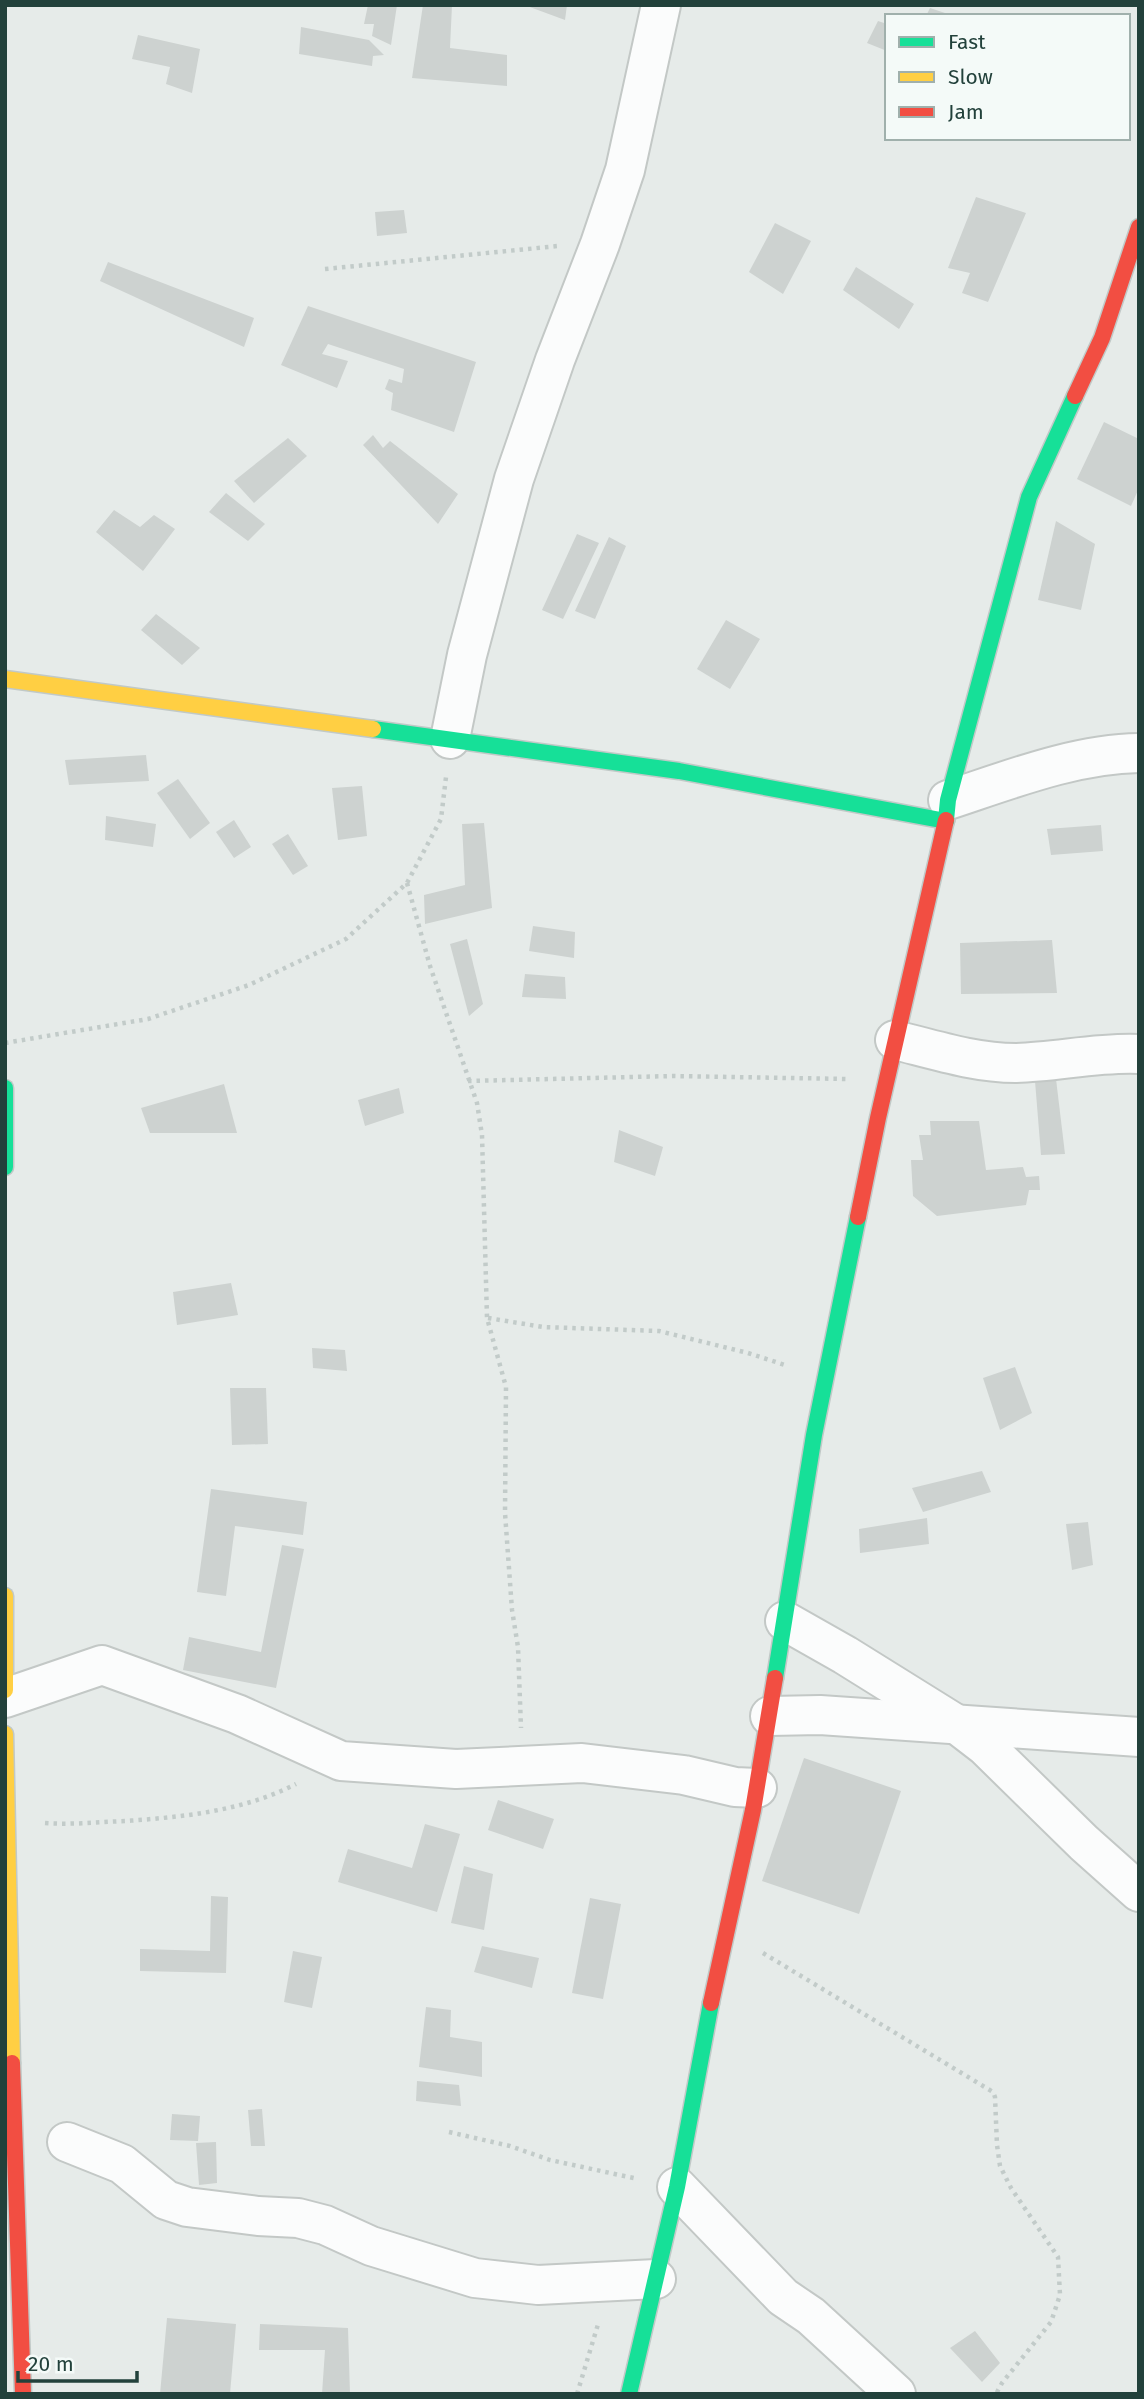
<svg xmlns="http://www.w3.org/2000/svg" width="1144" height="2399" font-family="'Fira Sans',sans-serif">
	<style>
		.building { fill: #cdd2d0 }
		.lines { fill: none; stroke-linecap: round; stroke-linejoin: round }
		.street-casing { stroke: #c3c8c6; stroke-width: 42 }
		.fast-casing { stroke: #c1c9c7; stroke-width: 19 }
		.slow-casing { stroke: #c1c9c7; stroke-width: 19 }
		.jam-casing { stroke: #c1c9c7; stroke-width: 19 }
		.path { stroke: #c2cbc9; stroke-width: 4.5; stroke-dasharray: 3.5 5; stroke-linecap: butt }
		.street { stroke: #fbfcfc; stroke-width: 38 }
		.fast { stroke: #16e098; stroke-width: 16 }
		.slow { stroke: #ffcf43; stroke-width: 16 }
		.jam { stroke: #f24e42; stroke-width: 16 }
	</style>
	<rect width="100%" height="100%" fill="#e6ebe9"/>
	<g class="building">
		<polygon points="368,5 397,5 391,45 372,36 374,24 364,24"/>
		<polygon points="423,5 452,5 450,48 507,55 507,86 412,78"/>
		<polygon points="527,5 567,5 565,20 527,6"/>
		<polygon points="930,8 951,15 951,16 926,16"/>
		<polygon points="878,21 887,24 887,51 867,43"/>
		<polygon points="301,27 369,40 384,55 373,56 372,66 299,54"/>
		<polygon points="138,35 200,49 192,93 166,84 170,67 132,59"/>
		<polygon points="976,197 1026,213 988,302 962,293 970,273 948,268"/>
		<polygon points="404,210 407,233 377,236 375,212"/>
		<polygon points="775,223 811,241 783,294 749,272"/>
		<polygon points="108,262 254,318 244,347 100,281"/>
		<polygon points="856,267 914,304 899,329 843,290"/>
		<polygon points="308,306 476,362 454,432 391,410 393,393 385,389 389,379 402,383 404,369 328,344 322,354 348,361 337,388 281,365"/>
		<polygon points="1104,422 1139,439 1139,488 1131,506 1077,479"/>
		<polygon points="373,435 383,448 390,441 458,494 438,524 363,445"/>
		<polygon points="288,438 307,456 254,503 234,481"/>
		<polygon points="226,493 265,524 248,541 209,512"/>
		<polygon points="114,510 140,527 154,515 175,529 143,571 96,532"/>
		<polygon points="1056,521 1095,544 1081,610 1038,600"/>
		<polygon points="577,534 599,543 563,619 542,610"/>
		<polygon points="609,537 626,546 595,619 575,611"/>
		<polygon points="156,614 200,648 182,665 141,630"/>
		<polygon points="726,620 760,639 730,689 697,669"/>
		<polygon points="146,755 149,781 69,785 65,760"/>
		<polygon points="178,779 210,823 190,839 157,793"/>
		<polygon points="362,786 367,836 338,840 332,788"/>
		<polygon points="106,816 156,824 153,847 105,840"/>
		<polygon points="234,820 251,847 234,858 216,832"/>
		<polygon points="484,823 492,908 425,924 424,895 465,885 462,824"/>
		<polygon points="1101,825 1103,851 1051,855 1047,829"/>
		<polygon points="288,834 308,866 293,875 272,844"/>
		<polygon points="533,926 575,932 574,958 529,951"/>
		<polygon points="467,939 483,1004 469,1016 450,944"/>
		<polygon points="1052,940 1057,993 961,994 960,943"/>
		<polygon points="525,974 565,977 566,999 522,997"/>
		<polygon points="1056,1079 1065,1154 1041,1155 1035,1081"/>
		<polygon points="224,1084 237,1133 150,1133 141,1108"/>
		<polygon points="399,1088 404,1113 365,1126 358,1100"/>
		<polygon points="930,1121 979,1121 986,1170 1023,1167 1026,1177 1039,1176 1040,1190 1029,1190 1026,1205 937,1216 913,1196 911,1160 923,1160 919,1135 931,1135"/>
		<polygon points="619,1130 663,1147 655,1176 614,1162"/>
		<polygon points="231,1283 238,1315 177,1325 173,1292"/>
		<polygon points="312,1348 345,1350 347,1371 313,1368"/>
		<polygon points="1015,1367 1032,1413 1000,1430 983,1378"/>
		<polygon points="230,1388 266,1388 268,1444 232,1445"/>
		<polygon points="982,1471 991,1492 923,1512 912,1488"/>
		<polygon points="211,1489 307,1502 303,1535 235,1526 226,1596 197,1592"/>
		<polygon points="927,1518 929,1544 860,1553 859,1529"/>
		<polygon points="1088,1522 1093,1565 1072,1570 1066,1524"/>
		<polygon points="282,1545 304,1549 276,1688 183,1670 189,1637 261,1652"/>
		<polygon points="804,1758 901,1791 859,1914 762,1881"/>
		<polygon points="498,1800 554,1819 543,1849 488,1830"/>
		<polygon points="425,1824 460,1834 437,1912 338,1882 348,1849 412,1868"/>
		<polygon points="464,1866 493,1874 484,1930 451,1923"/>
		<polygon points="211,1896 228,1897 226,1973 140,1971 140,1949 210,1951"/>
		<polygon points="590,1898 621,1904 603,1999 572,1993"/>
		<polygon points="482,1946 539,1958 532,1988 474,1972"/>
		<polygon points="293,1951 322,1957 312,2008 284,2002"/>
		<polygon points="426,2007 451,2010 450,2037 482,2042 482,2077 419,2067"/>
		<polygon points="417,2081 459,2085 461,2106 416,2101"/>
		<polygon points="262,2109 265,2146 251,2146 248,2110"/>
		<polygon points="172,2114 200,2116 198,2141 170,2140"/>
		<polygon points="216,2142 217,2183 199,2185 196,2143"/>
		<polygon points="167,2318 236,2324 230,2394 160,2394"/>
		<polygon points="260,2324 348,2328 350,2394 322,2394 325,2350 259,2350"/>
		<polygon points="975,2331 1000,2363 982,2382 950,2348"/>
	</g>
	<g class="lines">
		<defs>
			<g id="street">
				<polyline points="450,739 467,655 514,479 555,360 600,244 625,170 661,5"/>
				<path d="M948 800C1009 780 1074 754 1139 753"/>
				<path d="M895 1040C935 1050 975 1063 1016 1063 1057 1062 1098 1052 1139 1054"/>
				<polyline points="785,1621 845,1655 959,1726 985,1746 1084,1843 1139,1892"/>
				<polyline points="5,1698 102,1665 237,1714 341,1761 456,1769 582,1763 684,1775 735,1787 757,1788"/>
				<polyline points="770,1716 820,1715 1139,1737"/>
				<polyline points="67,2142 122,2164 166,2200 187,2207 258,2216 298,2218 325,2225 371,2246 475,2278 538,2285 656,2279"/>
				<polyline points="677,2187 783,2297 811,2316 896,2394"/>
			</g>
			<g id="fast">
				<polyline points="373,729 679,771 946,821"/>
				<polyline points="946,820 948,800 1029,497 1075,396"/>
				<polyline points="5,1088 5,1167"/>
				<polyline points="775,1678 814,1435 858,1217"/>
				<polyline points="629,2394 677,2187 711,2003"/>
			</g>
			<g id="slow">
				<polyline points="5,679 373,729"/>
				<polyline points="5,1596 5,1690"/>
				<polyline points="5,1734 12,2063"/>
			</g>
			<g id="jam">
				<polyline points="1075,396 1102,338 1139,227"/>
				<polyline points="858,1217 878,1118 946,820"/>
				<polyline points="711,2003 753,1810 775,1678"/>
				<polyline points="12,2063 23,2394"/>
			</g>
		</defs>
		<use href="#street" class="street-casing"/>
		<use href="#fast" class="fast-casing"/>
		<use href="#slow" class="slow-casing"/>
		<use href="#jam" class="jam-casing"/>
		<g class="path">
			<polyline points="325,269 558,246"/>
			<polyline points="407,883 430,966 477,1103 482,1135 487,1318 506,1387 505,1513 512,1610 518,1647 521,1728"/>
			<polyline points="5,1043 148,1019 249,985 346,939 407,883 441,819 446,777"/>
			<polyline points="468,1081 673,1076 848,1079"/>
			<polyline points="488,1318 543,1327 659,1331 748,1353 788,1366"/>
			<path d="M45 1823C72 1825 98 1822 125 1821 184 1817 243 1811 296 1784"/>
			<polyline points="763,1953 993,2092 995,2097 997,2145 1000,2166 1011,2188 1058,2257 1060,2295 1051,2322 1002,2383 996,2394"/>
			<polyline points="449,2132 510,2146 550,2160 638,2179"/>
			<polyline points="577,2394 599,2321"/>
		</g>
		<use href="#street" class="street"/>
		<use href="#fast" class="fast"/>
		<use href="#slow" class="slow"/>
		<use href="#jam" class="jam"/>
	</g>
	<rect width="1144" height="2399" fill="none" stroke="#22413b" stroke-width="14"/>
	<rect x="885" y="14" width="245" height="126" fill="#f4faf8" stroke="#a0b0ac" stroke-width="2"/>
	<rect x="899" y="37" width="35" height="10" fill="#16e098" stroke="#a0b0ac" stroke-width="2"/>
	<text x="948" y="49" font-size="21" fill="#22413b">Fast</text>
	<rect x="899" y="72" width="35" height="10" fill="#ffcf43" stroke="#a0b0ac" stroke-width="2"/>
	<text x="948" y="84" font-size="21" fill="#22413b">Slow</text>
	<rect x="899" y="107" width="35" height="10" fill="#f24e42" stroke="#a0b0ac" stroke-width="2"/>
	<text x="948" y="119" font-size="21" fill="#22413b">Jam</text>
	<path d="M18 2371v10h119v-10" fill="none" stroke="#22413b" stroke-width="3.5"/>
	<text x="28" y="2371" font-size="21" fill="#22413b" stroke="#f4faf8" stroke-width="5" paint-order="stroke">20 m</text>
</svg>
